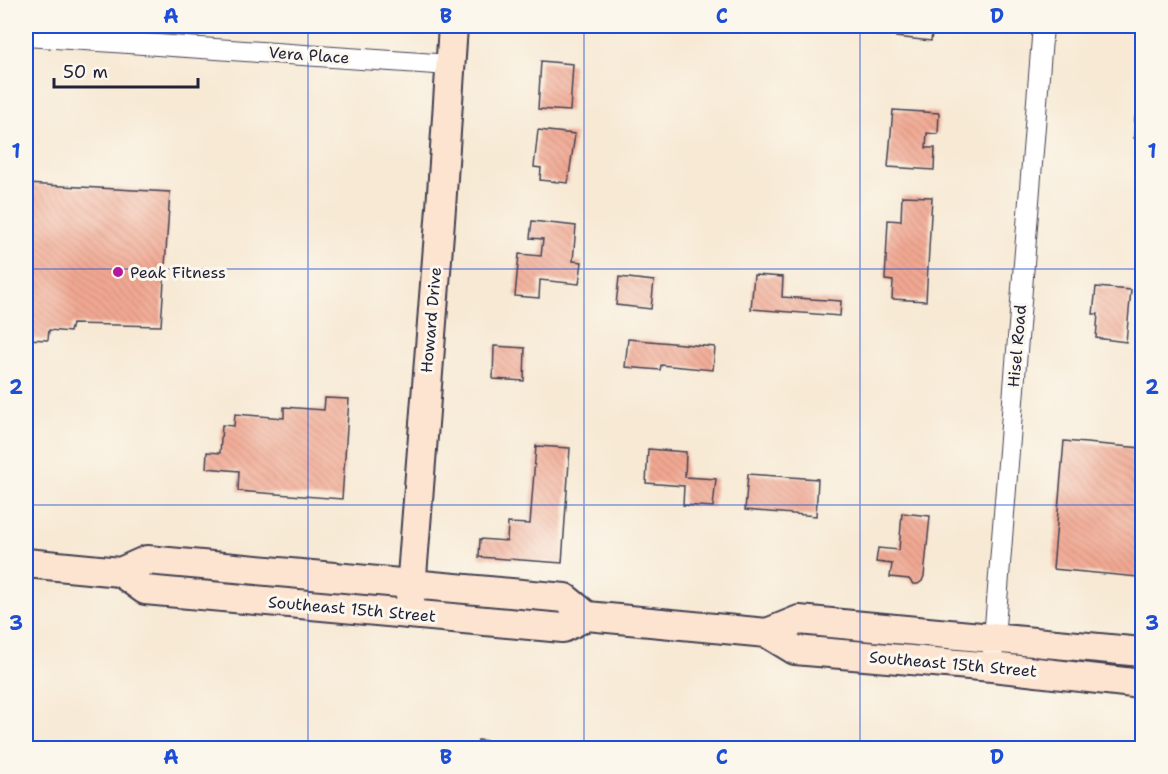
<svg xmlns="http://www.w3.org/2000/svg" width="1168" height="774" font-family="'Shantell Sans',sans-serif">
	<style>
		.building { fill: url(#building-back-hatch) }
		.lines { fill: none; stroke-linecap: round; stroke-linejoin: round }
		.street-casing { stroke: #424052; stroke-width: 22 }
		.secondary-casing { stroke: #424052; stroke-width: 32 }
		.street { stroke: #fff; stroke-width: 20 }
		.secondary { stroke: #fde4d0; stroke-width: 28 }
		.grid { fill: none; stroke: #1d4ed8; stroke-width: 1.5; stroke-opacity: 0.55 }
		.poi-dot { fill: #b5179e; stroke: #fbf7ec; stroke-width: 2 }
		.labels { text-anchor: middle; dominant-baseline: central; stroke-width: 6; stroke-linejoin: round; paint-order: stroke }
		.street-label { font-size: 16px; fill: #22223b; stroke: #fbf7ec }
		.poi-label { font-size: 16px; fill: #22223b; stroke: #fbf7ec; text-anchor: start }
		.neatline { fill: none; stroke: #1d4ed8; stroke-width: 2 }
		.grid-label { font-size: 20px; text-anchor: middle; font-weight: bold; fill: #1d4ed8 }
	</style>
	<defs>
		<pattern id="building-back-hatch" width="6" height="6" patternUnits="userSpaceOnUse" patternTransform="scale(1.5)"><rect width="6" height="6" fill="#f1a892"/><path d="M-1 5l2 2M0 0l6 6M5-1l2 2" fill="none" stroke="#ce907f"/></pattern>
	</defs>
	<rect width="100%" height="100%" fill="#fbf7ec"/>
	<filter id="ink" filterUnits="userSpaceOnUse"><feTurbulence type="fractalNoise" baseFrequency=".0167" numOctaves="2"/><feDisplacementMap in="SourceGraphic" scale="12" xChannelSelector="R" yChannelSelector="G"/><feConvolveMatrix kernelMatrix="1 2 1 2 8 2 1 2 1" color-interpolation-filters="sRGB"/></filter>
	<filter id="wash" filterUnits="userSpaceOnUse"><feTurbulence type="fractalNoise" baseFrequency=".008" numOctaves="4" result="noise"/><feDisplacementMap in="SourceGraphic" scale="24" xChannelSelector="R" yChannelSelector="G"/><feGaussianBlur stdDeviation="1.35" result="paint"/><feColorMatrix in="noise" values="0 0 0 0 0 0 0 0 0 0 0 0 0 0 0 0 0 1.4 0 .05"/><feComposite in="paint" operator="in"/></filter>
	<g filter="url(#wash)">
		<rect width="100%" height="100%" fill="#f7e9d4"/>
		<g id="blocks">
			<g class="building">
				<polygon points="898,26 933,26 931,41 896,37"/>
				<polygon points="541,61 573,64 570,111 538,109"/>
				<polygon points="893,110 939,113 938,134 927,133 926,148 935,148 934,170 888,167"/>
				<polygon points="1135,117 1142,118 1142,139 1134,138"/>
				<polygon points="538,130 575,134 568,183 540,180 541,168 534,167"/>
				<polygon points="1141,166 1142,166 1142,191 1139,191"/>
				<polygon points="26,184 170,192 161,326 72,324 70,332 49,330 48,340 26,339"/>
				<polygon points="902,196 932,197 926,301 892,299 893,281 885,280 888,220 901,221"/>
				<polygon points="532,221 576,226 573,261 582,262 579,284 540,280 539,298 515,296 519,254 541,256 543,239 530,238"/>
				<polygon points="754,275 783,277 782,297 841,301 840,316 751,309"/>
				<polygon points="619,277 654,281 651,309 616,305"/>
				<polygon points="1096,287 1131,290 1126,342 1096,338 1098,314 1093,314"/>
				<polygon points="628,339 715,347 713,370 661,365 660,370 625,367"/>
				<polygon points="494,346 525,348 524,381 493,379"/>
				<polygon points="325,398 349,399 342,499 238,491 239,471 206,468 207,452 220,453 222,425 234,426 235,414 284,418 284,407 324,410"/>
				<polygon points="1064,441 1142,448 1142,529 1138,577 1053,569"/>
				<polygon points="536,446 570,448 562,563 479,557 480,539 507,541 508,523 530,524"/>
				<polygon points="648,449 686,452 685,477 716,479 713,507 683,505 684,486 646,483"/>
				<polygon points="748,474 818,479 816,516 745,510"/>
				<polygon points="902,513 930,516 924,576 922,581 918,584 913,584 909,579 890,577 892,564 876,562 878,548 899,550"/>
				<polygon points="478,740 550,747 550,748 477,748"/>
			</g>
		</g>
	</g>
	<g filter="url(#ink)">
		<use href="#blocks" fill-opacity="0" stroke="#424052" stroke-width="1.5"/>
		<g class="lines">
			<defs>
				<g id="street">
					<polyline points="26,36 450,65"/>
					<polyline points="993,651 1043,26"/>
				</g>
				<g id="secondary">
					<polyline points="26,563 120,572 147,560 565,598 587,616"/>
					<polyline points="120,572 145,590 563,628 587,616 767,633 795,650 992,667 1142,684"/>
					<polyline points="409,614 441,208 453,26"/>
					<polyline points="767,633 799,620 1142,652"/>
				</g>
			</defs>
			<use href="#street" class="street-casing"/>
			<use href="#secondary" class="secondary-casing"/>
			<use href="#street" class="street"/>
			<use href="#secondary" class="secondary"/>
		</g>
	</g>
	<path class="grid" d="M308 26V748M584 26V748M860 26V748M26 269H1142M26 505H1142"/>
	<circle class="poi-dot" cx="118" cy="272" r="6"/>
	<g class="labels">
		<g class="street-label">
			<text transform="translate(309 55) rotate(4)">Vera Place</text>
			<text transform="translate(431 320) rotate(-85)">Howard Drive</text>
			<text transform="translate(1017 346) rotate(-85)">Hisel Road</text>
			<text transform="translate(352 609) rotate(5)">Southeast 15th Street</text>
			<text transform="translate(953 664) rotate(5)">Southeast 15th Street</text>
		</g>
		<g class="poi-label">
			<text x="130" y="272">Peak Fitness</text>
		</g>
	</g>
	<rect width="1168" height="774" fill="none" stroke="#fbf7ec" stroke-width="66"/>
	<path d="M54 78v9h144v-9" fill="none" stroke="#22223b" stroke-width="3"/>
	<text x="63" y="78" font-size="18" fill="#22223b" stroke="#fbf7ec" stroke-width="4.5" paint-order="stroke">50 m</text>
	<rect x="33" y="33" width="1102" height="708" class="neatline"/>
	<g class="grid-label">
		<text x="171" y="23">A</text>
		<text x="446" y="23">B</text>
		<text x="722" y="23">C</text>
		<text x="997" y="23">D</text>
		<text x="16" y="158">1</text>
		<text x="1152" y="158">1</text>
		<text x="16" y="394">2</text>
		<text x="1152" y="394">2</text>
		<text x="16" y="630">3</text>
		<text x="1152" y="630">3</text>
		<text x="171" y="764">A</text>
		<text x="446" y="764">B</text>
		<text x="722" y="764">C</text>
		<text x="997" y="764">D</text>
	</g>
</svg>
